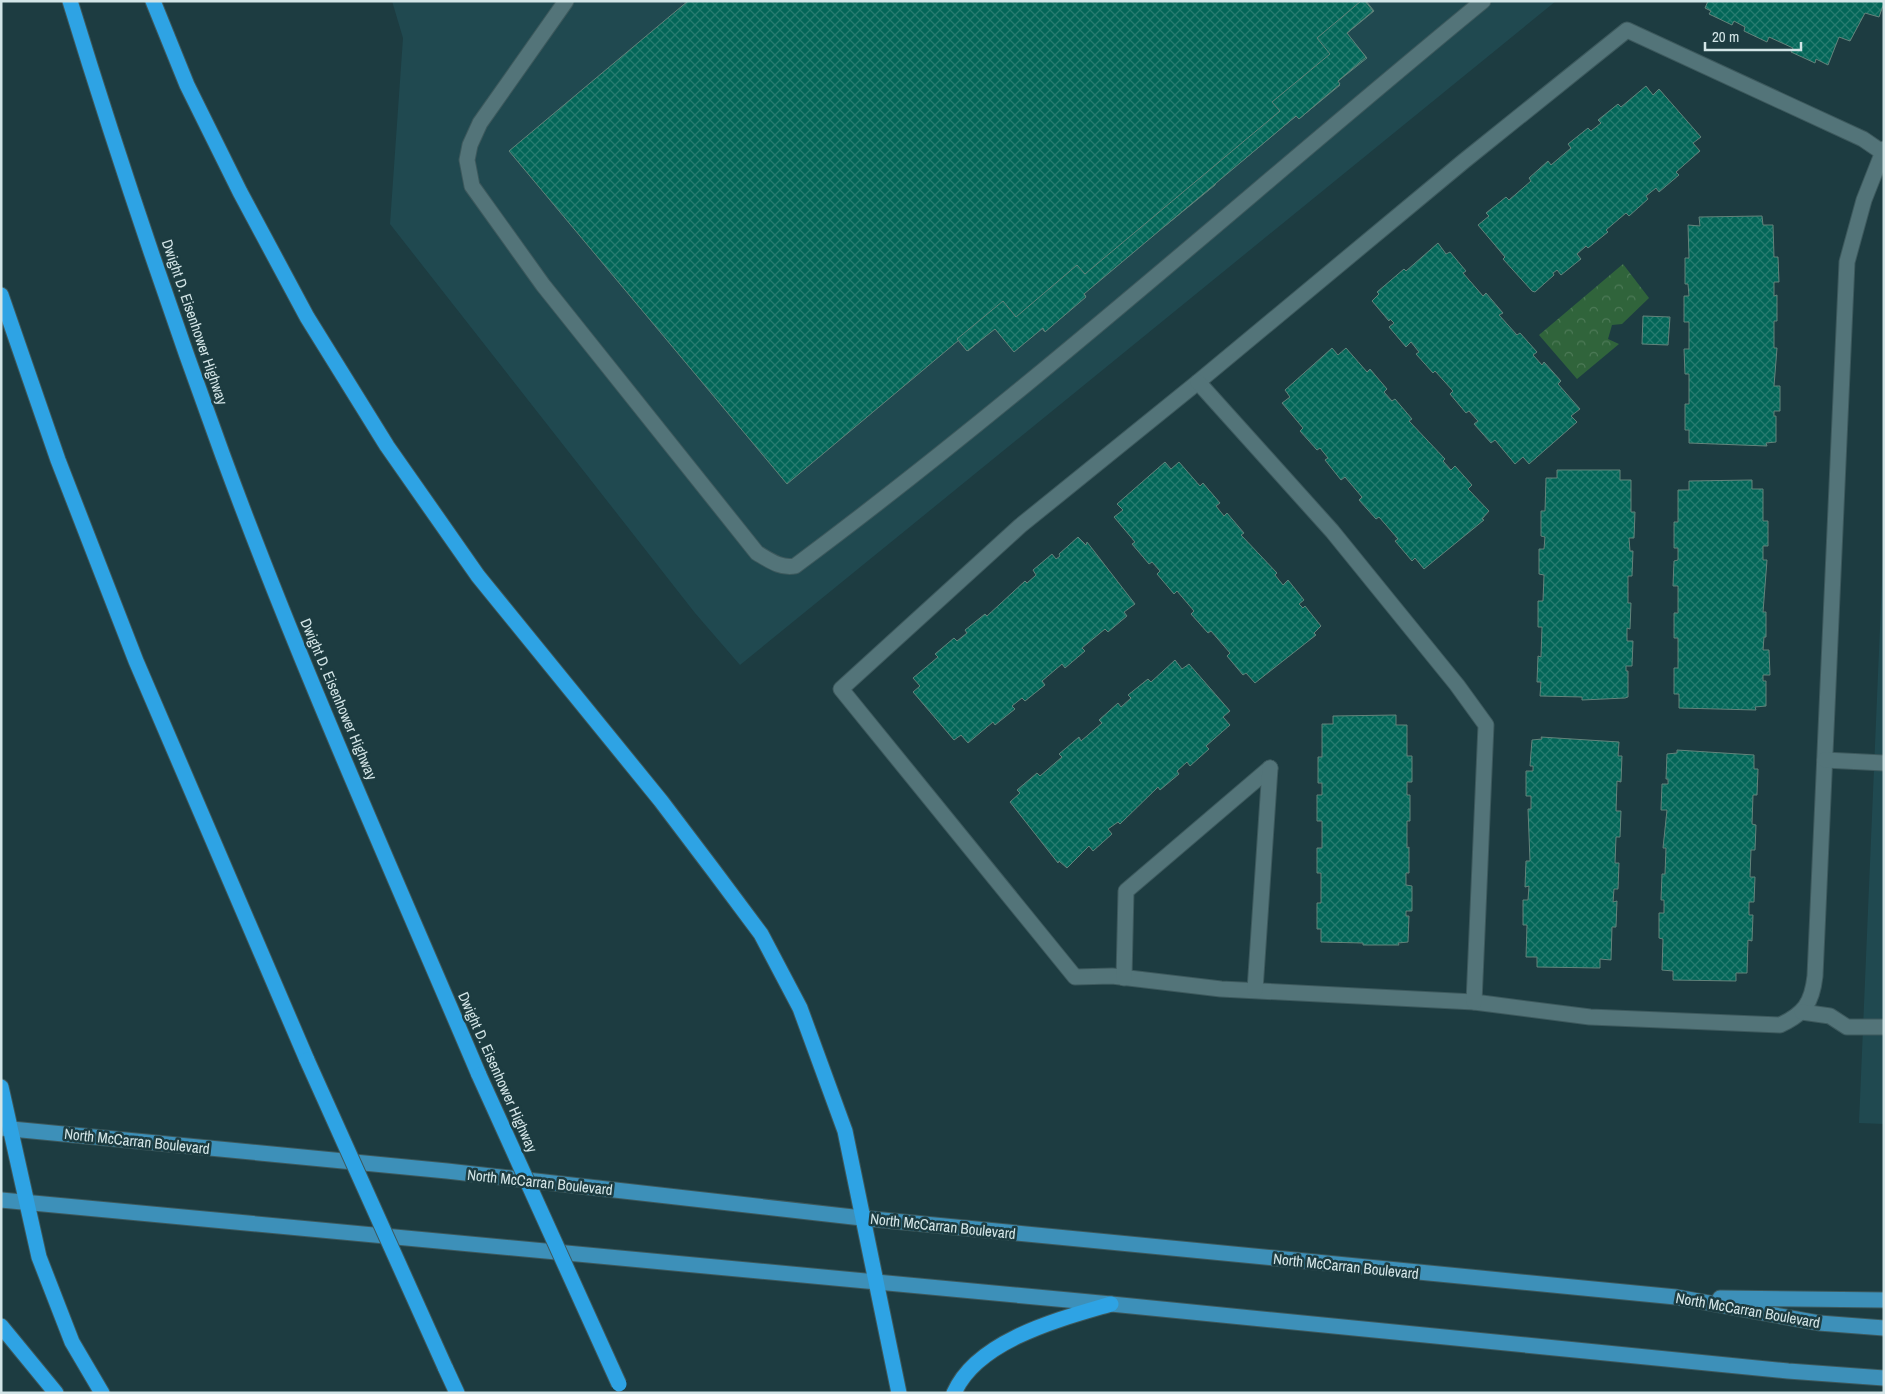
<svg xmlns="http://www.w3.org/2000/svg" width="1885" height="1394" font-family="'Archivo Narrow',sans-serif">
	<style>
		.built { fill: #204950 }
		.park { fill: url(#park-crowns) }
		.building { fill: url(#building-cross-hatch); stroke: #63837b }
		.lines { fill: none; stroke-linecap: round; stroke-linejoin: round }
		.minor-casing { stroke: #3d595d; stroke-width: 17 }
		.major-casing { stroke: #3d595d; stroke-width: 17 }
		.highway-casing { stroke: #3d595d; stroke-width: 17 }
		.minor { stroke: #537479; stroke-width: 15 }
		.major { stroke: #3d90b9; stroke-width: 15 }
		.highway { stroke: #2ea3e4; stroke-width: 15 }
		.highway-bridge-casing { stroke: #3d595d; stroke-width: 17; stroke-linecap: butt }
		.highway-bridge { stroke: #2ea3e4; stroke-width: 15 }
		.labels { text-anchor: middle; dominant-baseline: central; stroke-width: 5; stroke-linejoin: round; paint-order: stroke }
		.street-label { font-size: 15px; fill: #d3e5e7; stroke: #1d3c41 }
	</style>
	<defs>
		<pattern id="park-crowns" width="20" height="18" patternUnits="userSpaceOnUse" patternTransform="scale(1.25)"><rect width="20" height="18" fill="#30643b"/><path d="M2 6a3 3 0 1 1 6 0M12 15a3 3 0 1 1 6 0" fill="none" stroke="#4d7a57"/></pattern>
		<pattern id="building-cross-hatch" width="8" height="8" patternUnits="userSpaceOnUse" patternTransform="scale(1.25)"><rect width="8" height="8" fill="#036658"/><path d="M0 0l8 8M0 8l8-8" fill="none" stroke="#277c70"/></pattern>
	</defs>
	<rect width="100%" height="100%" fill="#1d3c41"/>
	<g class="built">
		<polygon points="392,1 1556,1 740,665 695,613 390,224 403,38"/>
		<polygon points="1884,533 1884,1124 1859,1123"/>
	</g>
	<polygon class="park" points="1623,264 1649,298 1622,324 1612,325 1608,339 1619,344 1577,379 1539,335"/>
	<g class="building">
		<polygon points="688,1 1366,1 1374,11 1346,34 1367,58 1337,82 1340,85 1300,118 1297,115 1242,161 1231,162 1220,171 1215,185 1165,226 1154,228 1140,239 1138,248 1083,294 1086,296 1044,331 1042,328 1014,351 995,328 968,351 959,340 787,484 509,151"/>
		<polygon points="1361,1 1365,1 1373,11 1347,33 1366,57 1338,81 1340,84 1299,119 1296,116 1084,294 1086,297 1045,332 1043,328 1014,352 995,329 967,351 957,339 1003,301 1016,317 1077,265 1085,274 1280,111 1272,102 1330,54 1317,38"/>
		<polygon points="1708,1 1884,1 1884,3 1879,17 1865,13 1850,41 1839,37 1828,65 1816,59 1815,63 1791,52 1793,48 1769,37 1767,42 1744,31 1745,27 1734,21 1732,25 1709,14 1711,11 1705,8"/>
		<polygon points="1646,86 1653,95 1659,89 1701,137 1693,143 1700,151 1676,172 1679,175 1659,192 1656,188 1646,196 1648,199 1629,216 1626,213 1606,230 1608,232 1588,248 1586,246 1577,254 1581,259 1561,275 1557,270 1553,273 1554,275 1535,292 1532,291 1503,259 1505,257 1478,225 1489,216 1486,213 1506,197 1509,200 1531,181 1529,178 1548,161 1551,165 1571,148 1568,144 1588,128 1591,131 1601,123 1598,120 1618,104 1621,107"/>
		<polygon points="1762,216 1763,225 1773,225 1774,257 1778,257 1779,282 1774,282 1774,296 1777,295 1777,321 1774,321 1774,348 1777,348 1774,386 1780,386 1780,411 1774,411 1774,416 1776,416 1776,442 1766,443 1767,446 1689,443 1689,430 1685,430 1685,404 1689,404 1689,374 1685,374 1684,349 1689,349 1689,322 1684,322 1684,296 1689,296 1688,284 1685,284 1685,258 1689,258 1688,225 1700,226 1699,217"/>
		<polygon points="1438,243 1446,254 1450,252 1466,271 1463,273 1483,296 1486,293 1503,313 1499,315 1517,335 1520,333 1537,352 1533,355 1542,365 1544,362 1561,381 1558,384 1580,409 1571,416 1577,422 1529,464 1523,457 1515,464 1495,440 1491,443 1474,424 1478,421 1469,411 1466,413 1450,394 1453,391 1435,371 1433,373 1416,354 1419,352 1411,342 1406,347 1389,327 1394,323 1390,319 1389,321 1372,301 1379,294 1377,292 1404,269 1406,271"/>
		<polygon points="1643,316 1670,317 1668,345 1642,344"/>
		<polygon points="1332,348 1338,355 1346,348 1367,372 1370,369 1387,389 1384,392 1392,401 1395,399 1412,419 1409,421 1445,459 1443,461 1451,470 1455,466 1472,485 1468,489 1489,511 1482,519 1484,520 1424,569 1415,558 1412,561 1395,541 1398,539 1379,517 1376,519 1359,500 1362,497 1345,477 1341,480 1325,460 1328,458 1320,448 1317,450 1300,431 1303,428 1282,403 1290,397 1285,390"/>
		<polygon points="1165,462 1171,469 1179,462 1200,486 1203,483 1220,503 1216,506 1224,516 1227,513 1244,533 1241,535 1277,573 1275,575 1283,585 1288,580 1304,600 1299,604 1303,608 1305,606 1321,626 1314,633 1316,635 1255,683 1246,673 1243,675 1227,656 1230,653 1211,631 1208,633 1191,614 1194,611 1177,591 1174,594 1157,574 1160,571 1152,562 1149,564 1132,544 1135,542 1114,517 1123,510 1117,504"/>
		<polygon points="1557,470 1620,470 1620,480 1631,480 1631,512 1635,512 1634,538 1629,538 1630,551 1633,551 1632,576 1628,576 1628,603 1631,603 1630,629 1627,628 1627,641 1633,641 1632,666 1626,666 1626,671 1628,671 1628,697 1625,698 1582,700 1582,697 1540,696 1541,682 1537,682 1538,656 1541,657 1542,627 1538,627 1538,601 1543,601 1544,575 1539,574 1539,549 1544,549 1545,537 1541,536 1541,511 1545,511 1546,478 1557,478"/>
		<polygon points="1752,480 1752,489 1763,489 1763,521 1768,521 1768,546 1763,546 1763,560 1767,560 1763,612 1766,612 1766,637 1764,637 1763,650 1769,650 1770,675 1763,675 1763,681 1766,681 1766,706 1755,707 1756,710 1679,708 1679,694 1674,694 1674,668 1678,668 1678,638 1674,638 1674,613 1678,613 1678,586 1673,586 1674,561 1678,560 1678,548 1674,548 1674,522 1678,522 1678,490 1689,490 1689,481"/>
		<polygon points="1078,537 1086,545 1087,542 1135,604 1124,612 1127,616 1108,632 1105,629 1082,648 1085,651 1065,668 1062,664 1042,681 1045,685 1025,701 1022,698 1012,706 1015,709 995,725 993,722 968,743 961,735 954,740 913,692 920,686 913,678 938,657 935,654 954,638 957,641 967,633 965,630 985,614 987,616 1025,581 1027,583 1036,575 1033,570 1052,554 1056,559 1060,556 1059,554"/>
		<polygon points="1175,660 1182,669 1189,664 1230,711 1223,717 1230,725 1206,746 1209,749 1190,766 1187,762 1177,771 1179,774 1160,790 1158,787 1120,824 1118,822 1108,829 1112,834 1093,851 1089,846 1067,868 1059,861 1058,863 1010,802 1020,793 1017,790 1037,773 1040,776 1062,757 1059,754 1079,737 1081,741 1102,723 1099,720 1118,703 1121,707 1131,698 1128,695 1148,679 1151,682"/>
		<polygon points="1396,715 1396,725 1407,725 1407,756 1412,756 1412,782 1407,782 1407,795 1410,795 1410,821 1407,821 1407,848 1409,847 1409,873 1406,873 1406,885 1412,886 1412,911 1406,911 1406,916 1409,916 1408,942 1398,943 1399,945 1363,945 1363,943 1321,942 1321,929 1317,929 1317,903 1321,903 1321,873 1317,873 1317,848 1322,848 1322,821 1317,821 1317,795 1322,795 1322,783 1318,783 1318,757 1322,757 1322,724 1333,724 1333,716"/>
		<polygon points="1541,737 1619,742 1618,756 1622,756 1621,782 1617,781 1616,811 1621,811 1620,837 1616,837 1615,863 1619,863 1618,889 1614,889 1613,902 1617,901 1616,927 1612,927 1611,960 1600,959 1600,968 1537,967 1537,957 1526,957 1527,925 1523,925 1523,900 1528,900 1529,886 1525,887 1526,861 1530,861 1528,809 1531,809 1531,796 1526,796 1526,771 1533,771 1533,766 1530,766 1532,740 1542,739"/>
		<polygon points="1677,750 1754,755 1754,769 1758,769 1757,795 1753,795 1752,824 1756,825 1755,850 1751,850 1750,877 1755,877 1754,902 1749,902 1749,915 1753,915 1752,941 1748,940 1747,973 1736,973 1736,981 1673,980 1673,971 1662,970 1663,939 1659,938 1659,913 1664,913 1664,900 1661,900 1662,874 1665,874 1666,848 1663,848 1667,810 1661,810 1662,784 1668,784 1668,779 1666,779 1667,754 1677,753"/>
	</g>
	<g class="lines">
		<defs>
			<g id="minor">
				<path d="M566 1 480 123 470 145 467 160 472 186 543 285 757 553C769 560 781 569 795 566 1033 389 1254 189 1483 1"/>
				<path d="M1882 152 1863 139 1627 30 1464 161 1198 382 1020 526 841 689 1075 977 1112 976 1221 989 1474 1002 1590 1017 1780 1025C1804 1014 1812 1003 1815 976L1847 262 1864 200 1884 149"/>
				<polyline points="1198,382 1332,531 1457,685 1486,725 1474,1002"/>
				<polyline points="1825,760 1884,763"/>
				<polyline points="1124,978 1126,891 1270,768"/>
				<polyline points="1255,990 1270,768"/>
				<polyline points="1802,1012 1830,1016 1847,1027 1884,1027"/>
			</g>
			<g id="major">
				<polyline points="1,1128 447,1171 862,1218 1676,1297 1819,1323 1884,1328"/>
				<polyline points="1,1200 1111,1304 1788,1371 1884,1378"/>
				<polyline points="1720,1298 1884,1300"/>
			</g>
			<g id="highway">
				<path d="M70 1C117 154 168 306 223 456 300 666 392 870 479 1075"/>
				<polyline points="153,1 187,85 240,192 307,317 387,446 478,576 661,801 714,871 761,934 800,1008 845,1131 899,1393"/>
				<polyline points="1,295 58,460 136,661 307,1060"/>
				<polyline points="1,1087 39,1257 72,1342 102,1393"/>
				<polyline points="1,1326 56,1393"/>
				<polyline points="445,1367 457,1393"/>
				<path d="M954 1393C977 1340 1060 1319 1111 1304"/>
			</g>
		</defs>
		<use href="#minor" class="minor-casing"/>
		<use href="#major" class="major-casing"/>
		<use href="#highway" class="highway-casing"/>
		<use href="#minor" class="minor"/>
		<use href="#major" class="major"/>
		<use href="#highway" class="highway"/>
		<defs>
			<g id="highway-bridge">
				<polyline points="307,1060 445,1367"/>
				<polyline points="479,1075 619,1384"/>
			</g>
		</defs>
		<use href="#highway-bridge" class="highway-bridge-casing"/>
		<use href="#highway-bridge" class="highway-bridge"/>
	</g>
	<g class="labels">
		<g class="street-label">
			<text transform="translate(195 322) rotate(71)">Dwight D. Eisenhower Highway</text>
			<text transform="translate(339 699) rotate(67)">Dwight D. Eisenhower Highway</text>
			<text transform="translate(498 1072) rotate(66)">Dwight D. Eisenhower Highway</text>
			<text transform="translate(137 1141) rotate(6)">North McCarran Boulevard</text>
			<text transform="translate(540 1182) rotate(6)">North McCarran Boulevard</text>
			<text transform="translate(943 1226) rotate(6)">North McCarran Boulevard</text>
			<text transform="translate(1346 1266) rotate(6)">North McCarran Boulevard</text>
			<text transform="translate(1748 1310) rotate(10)">North McCarran Boulevard</text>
		</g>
	</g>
	<rect width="1885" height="1394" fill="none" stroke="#d3e5e7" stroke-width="5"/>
	<path d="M1705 42v8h96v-8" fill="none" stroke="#d3e5e7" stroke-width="2.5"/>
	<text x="1712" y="42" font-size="15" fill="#d3e5e7" stroke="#1d3c41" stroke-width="4" paint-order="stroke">20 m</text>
</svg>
